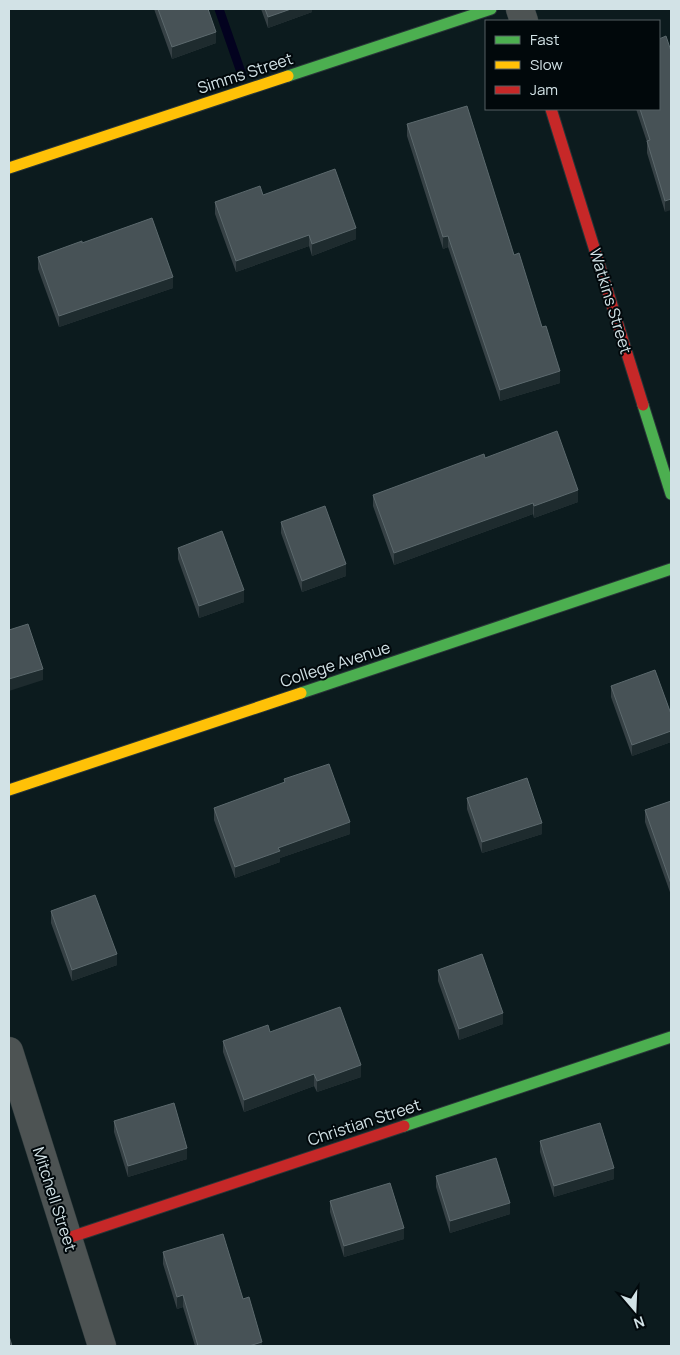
<svg xmlns="http://www.w3.org/2000/svg" width="680" height="1355" font-family="Manrope,sans-serif">
	<style>
		.lines { fill: none; stroke-linecap: round; stroke-linejoin: round }
		.stream { stroke: #03021f; stroke-width: 9 }
		.street-casing { stroke: #293638; stroke-width: 29 }
		.fast-casing { stroke: #293638; stroke-width: 13 }
		.slow-casing { stroke: #293638; stroke-width: 13 }
		.jam-casing { stroke: #293638; stroke-width: 13 }
		.street { stroke: #4d5353; stroke-width: 28 }
		.fast { stroke: #4caf50; stroke-width: 11 }
		.slow { stroke: #ffc107; stroke-width: 11 }
		.jam { stroke: #c62828; stroke-width: 11 }
		.wall { fill: #364145 }
		.shaded-wall { fill: #1e2b2e }
		.building { fill: #475256; stroke: #5c696d }
		.labels { text-anchor: middle; dominant-baseline: central; stroke-width: 4; stroke-linejoin: round; paint-order: stroke }
		.street-label { font-size: 16px; fill: #d2e2e6; stroke: #01080b }
	</style>
	<rect width="100%" height="100%" fill="#0c1b1e"/>
	<g class="lines">
		<polyline class="stream" points="219,9 242,75"/>
		<defs>
			<g id="street">
				<polyline points="520,9 524,21"/>
				<polyline points="9,1051 102,1346"/>
			</g>
			<g id="fast">
				<polyline points="288,76 491,9"/>
				<polyline points="643,405 671,494"/>
				<polyline points="301,693 671,569"/>
				<polyline points="404,1126 671,1037"/>
			</g>
			<g id="slow">
				<polyline points="9,168 288,76"/>
				<polyline points="9,790 301,693"/>
			</g>
			<g id="jam">
				<polyline points="551,109 643,405"/>
				<polyline points="68,1238 404,1126"/>
			</g>
		</defs>
		<use href="#street" class="street-casing"/>
		<use href="#fast" class="fast-casing"/>
		<use href="#slow" class="slow-casing"/>
		<use href="#jam" class="jam-casing"/>
		<use href="#street" class="street"/>
		<use href="#fast" class="fast"/>
		<use href="#slow" class="slow"/>
		<use href="#jam" class="jam"/>
	</g>
	<g class="wall">
		<polygon points="154,9 208,9 216,43 172,59"/>
		<polygon points="261,9 312,9 312,12 268,28"/>
		<polygon points="666,36 665,212 647,153 647,142 636,109 659,109"/>
		<polygon points="407,124 514,255 560,383 500,401 448,247 443,249 407,136"/>
		<polygon points="263,195 356,239 312,256 309,246 236,272 215,214 215,202"/>
		<polygon points="82,243 173,288 59,327 38,269 38,257"/>
		<polygon points="485,458 578,502 534,518 533,514 394,565 373,506 373,495"/>
		<polygon points="281,522 346,576 302,592 281,533"/>
		<polygon points="178,548 244,602 199,618 178,559"/>
		<polygon points="611,686 671,714 671,742 632,756 611,697"/>
		<polygon points="284,779 350,834 280,858 280,862 235,878 214,820 214,808 284,783"/>
		<polygon points="467,798 542,834 482,853 467,809"/>
		<polygon points="671,801 671,895 645,822 645,810"/>
		<polygon points="51,911 117,965 72,981 51,923"/>
		<polygon points="438,970 503,1024 459,1040 438,981"/>
		<polygon points="270,1032 361,1077 317,1092 314,1086 244,1112 223,1052 223,1041"/>
		<polygon points="114,1121 187,1159 128,1177 114,1132"/>
		<polygon points="540,1141 614,1179 554,1197 540,1152"/>
		<polygon points="436,1176 510,1214 450,1233 436,1187"/>
		<polygon points="330,1201 404,1239 344,1257 330,1212"/>
		<polygon points="163,1252 243,1299 262,1346 195,1346 183,1307 177,1309 163,1264"/>
	</g>
	<g class="shaded-wall">
		<polygon points="291,9 312,9 312,12 268,28 268,17"/>
		<polygon points="216,32 216,43 172,59 172,47"/>
		<polygon points="671,199 671,210 665,212 665,201"/>
		<polygon points="356,228 356,239 312,256 312,244"/>
		<polygon points="309,235 309,246 236,272 236,261"/>
		<polygon points="448,236 448,247 443,249 443,237"/>
		<polygon points="173,277 173,288 59,327 59,316"/>
		<polygon points="560,371 560,383 500,401 500,390"/>
		<polygon points="578,490 578,502 534,518 534,506"/>
		<polygon points="533,503 533,514 394,565 394,553"/>
		<polygon points="346,564 346,576 302,592 302,581"/>
		<polygon points="244,590 244,602 199,618 199,606"/>
		<polygon points="43,669 43,680 9,691 9,679"/>
		<polygon points="671,731 671,742 632,756 632,745"/>
		<polygon points="350,822 350,834 280,858 280,862 235,878 235,867 278,848"/>
		<polygon points="542,823 542,834 482,853 482,842"/>
		<polygon points="117,954 117,965 72,981 72,970"/>
		<polygon points="503,1013 503,1024 459,1040 459,1029"/>
		<polygon points="361,1065 361,1077 317,1092 317,1081"/>
		<polygon points="314,1074 314,1086 244,1112 244,1100"/>
		<polygon points="187,1148 187,1159 128,1177 128,1166"/>
		<polygon points="614,1168 614,1179 554,1197 554,1186"/>
		<polygon points="510,1203 510,1214 450,1233 450,1221"/>
		<polygon points="404,1228 404,1239 344,1257 344,1246"/>
		<polygon points="183,1295 183,1307 177,1309 177,1297"/>
		<polygon points="262,1342 262,1346 249,1346"/>
	</g>
	<g class="building">
		<polygon points="158,9 208,9 216,32 172,47"/>
		<polygon points="265,9 291,9 268,17"/>
		<polygon points="666,36 671,51 671,199 665,201 647,141 650,140 640,109 659,109 659,39"/>
		<polygon points="467,106 514,255 519,253 542,327 546,326 560,371 500,390 448,236 443,237 407,124"/>
		<polygon points="335,169 356,228 312,244 309,235 236,261 215,202 260,186 263,195"/>
		<polygon points="152,218 173,277 59,316 38,257 82,241 82,243"/>
		<polygon points="557,431 578,490 534,506 533,503 394,553 373,495 484,454 485,458"/>
		<polygon points="325,506 346,564 302,581 281,522"/>
		<polygon points="222,531 244,590 199,606 178,548"/>
		<polygon points="28,624 43,669 9,679 9,630"/>
		<polygon points="655,670 671,714 671,731 632,745 611,686"/>
		<polygon points="329,764 350,822 278,848 280,851 235,867 214,808 285,782 284,779"/>
		<polygon points="527,778 542,823 482,842 467,798"/>
		<polygon points="671,801 671,884 645,810"/>
		<polygon points="95,895 117,954 72,970 51,911"/>
		<polygon points="482,954 503,1013 459,1029 438,970"/>
		<polygon points="340,1007 361,1065 317,1081 314,1074 244,1100 223,1041 268,1025 270,1032"/>
		<polygon points="174,1103 187,1148 128,1166 114,1121"/>
		<polygon points="600,1123 614,1168 554,1186 540,1141"/>
		<polygon points="496,1158 510,1203 450,1221 436,1176"/>
		<polygon points="390,1183 404,1228 344,1246 330,1201"/>
		<polygon points="223,1234 243,1299 249,1297 262,1342 249,1346 198,1346 183,1295 177,1297 163,1252"/>
		<polygon points="9,1336 12,1346 9,1346"/>
	</g>
	<g class="labels">
		<g class="street-label">
			<text transform="translate(245 73) rotate(-18)">Simms Street</text>
			<text transform="translate(611 301) rotate(73)">Watkins Street</text>
			<text transform="translate(335 664) rotate(-18)">College Avenue</text>
			<text transform="translate(364 1122) rotate(-18)">Christian Street</text>
			<text transform="translate(55 1199) rotate(72)">Mitchell Street</text>
		</g>
	</g>
	<rect width="680" height="1355" fill="none" stroke="#d2e2e6" stroke-width="20"/>
	<rect x="485" y="20" width="175" height="90" fill="#01080b" stroke="#555f63"/>
	<rect x="495" y="36" width="25" height="8" fill="#4caf50" stroke="#555f63"/>
	<text x="530" y="45" font-size="15" fill="#d2e2e6">Fast</text>
	<rect x="495" y="61" width="25" height="8" fill="#ffc107" stroke="#555f63"/>
	<text x="530" y="70" font-size="15" fill="#d2e2e6">Slow</text>
	<rect x="495" y="86" width="25" height="8" fill="#c62828" stroke="#555f63"/>
	<text x="530" y="95" font-size="15" fill="#d2e2e6">Jam</text>
	<g transform="translate(635 1310) rotate(161)" stroke="#01080b" stroke-width="4" paint-order="stroke">
	<path d="M0-4L9 19L0 12L-9 19Z" fill="#d2e2e6"/>
	<text y="-8" font-size="14" font-weight="bold" text-anchor="middle" fill="#d2e2e6">N</text>
	</g>
</svg>
